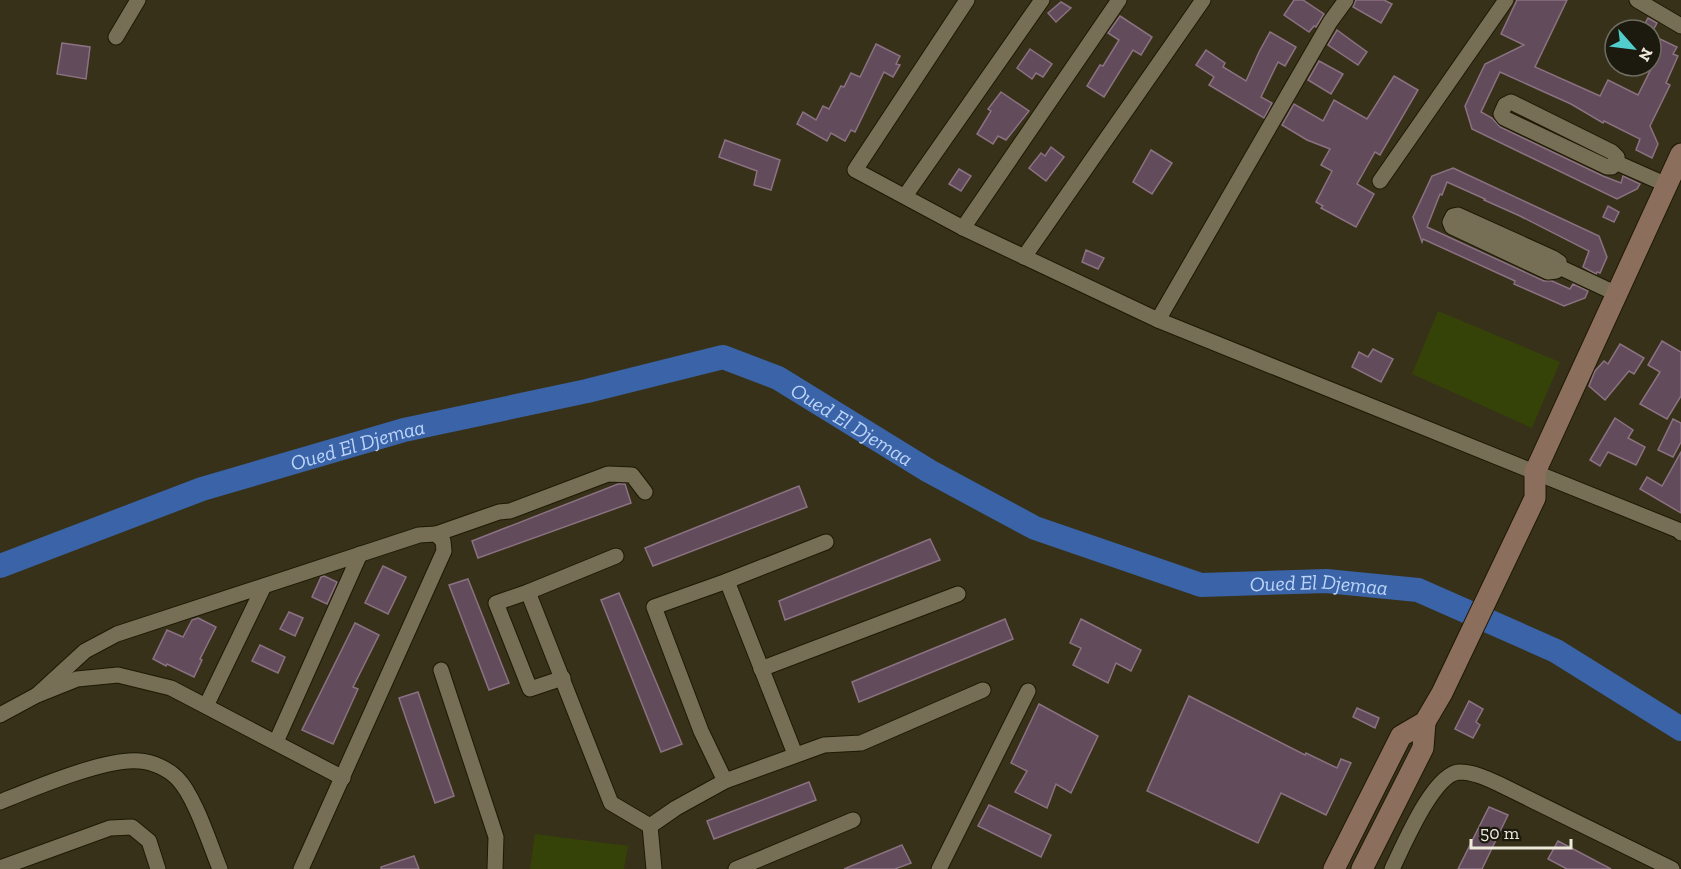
<svg xmlns="http://www.w3.org/2000/svg" width="1681" height="869" font-family="'Zilla Slab',serif">
	<style>
		.green { fill: #354308 }
		.lines { fill: none; stroke-linecap: round; stroke-linejoin: round }
		.river { stroke: #3a64a7; stroke-width: 24 }
		.building { fill: #624b5a; stroke: #8b7282; stroke-width: 1.5 }
		.street-casing { stroke: #1e1903; stroke-width: 17 }
		.secondary-casing { stroke: #1e1903; stroke-width: 23 }
		.street { stroke: #766f56; stroke-width: 15 }
		.secondary { stroke: #8b6e5c; stroke-width: 21 }
		.labels { text-anchor: middle; dominant-baseline: central; stroke-width: 5; stroke-linejoin: round; paint-order: stroke }
		.water-label { font-size: 21px; font-style: italic; fill: #bcd4f9; stroke: #1c190f }
	</style>
	<rect width="100%" height="100%" fill="#37311a"/>
	<g class="green">
		<polygon points="1438,311 1560,362 1532,428 1412,374"/>
		<polygon points="535,834 628,846 624,869 530,869"/>
	</g>
	<g class="lines">
		<path class="river" id="s1" d="M0 566 202 489 404 430 587 391 723 357 778 378 929 471 1035 528 1201 585 1326 581 1418 590 1556 651 1681 729"/>
	</g>
	<g class="building">
		<polygon points="1294,0 1303,0 1324,14 1316,27 1314,26 1309,32 1284,15"/>
		<polygon points="1356,0 1384,0 1392,4 1381,23 1353,7"/>
		<polygon points="1517,0 1567,0 1535,67 1600,96 1608,80 1638,95 1651,69 1651,58 1660,39 1677,47 1673,54 1678,56 1666,83 1670,85 1650,126 1658,144 1652,158 1636,150 1640,139 1604,121 1603,123 1571,104 1500,72 1481,112 1492,118 1500,127 1603,176 1621,183 1623,176 1640,184 1637,189 1617,199 1472,129 1465,106 1485,64 1524,45 1501,34"/>
		<polygon points="1061,2 1071,8 1056,22 1048,13"/>
		<polygon points="1120,16 1152,37 1141,55 1133,50 1104,97 1087,86 1100,65 1103,66 1119,40 1108,33"/>
		<polygon points="1648,18 1657,23 1652,32 1643,27"/>
		<polygon points="1337,30 1367,52 1358,65 1328,45"/>
		<polygon points="1270,32 1296,47 1285,66 1278,62 1261,97 1272,103 1264,118 1209,85 1214,77 1196,65 1206,50 1225,63 1223,67 1246,81 1259,52"/>
		<polygon points="62,43 90,47 86,79 57,74"/>
		<polygon points="876,44 900,56 896,64 900,65 893,77 884,72 855,132 851,130 845,141 831,133 827,141 797,124 803,112 816,120 823,106 829,109 841,86 844,87 851,73 860,77"/>
		<polygon points="1030,49 1052,64 1043,77 1036,73 1032,79 1017,68"/>
		<polygon points="1319,61 1343,74 1331,94 1308,80"/>
		<polygon points="1394,76 1418,90 1380,155 1375,152 1357,184 1374,194 1356,227 1321,208 1323,206 1316,202 1332,171 1321,165 1330,149 1307,140 1282,125 1294,104 1323,121 1334,100 1367,119"/>
		<polygon points="1001,92 1029,111 1006,140 998,136 993,144 977,134 991,111 988,109"/>
		<polygon points="725,140 780,160 771,190 754,185 757,171 719,157"/>
		<polygon points="1051,147 1064,157 1046,181 1029,168 1041,153 1045,156"/>
		<polygon points="1151,150 1172,163 1152,194 1133,182"/>
		<polygon points="1453,168 1599,236 1607,257 1600,273 1597,272 1596,274 1583,267 1589,251 1520,216 1484,200 1485,199 1447,182 1442,195 1440,194 1427,227 1544,281 1552,281 1570,289 1573,284 1588,291 1585,298 1564,306 1514,284 1515,281 1423,239 1422,242 1413,217 1419,204 1432,176"/>
		<polygon points="959,169 971,176 961,191 949,184"/>
		<polygon points="1608,206 1619,212 1614,222 1603,217"/>
		<polygon points="1086,250 1104,258 1098,269 1082,262"/>
		<polygon points="1662,341 1681,352 1681,396 1667,419 1640,404 1660,372 1648,365"/>
		<polygon points="1620,344 1644,358 1634,374 1629,371 1605,400 1589,386 1595,371 1604,361 1608,364"/>
		<polygon points="1373,349 1393,359 1381,382 1352,367 1359,352 1368,357"/>
		<polygon points="1615,418 1633,430 1628,438 1645,447 1636,465 1608,452 1600,466 1590,460"/>
		<polygon points="1673,419 1681,423 1681,442 1673,457 1658,450"/>
		<polygon points="1681,452 1681,513 1640,489 1647,477 1662,486"/>
		<polygon points="618,484 625,484 631,503 478,558 472,541"/>
		<polygon points="799,486 807,507 653,566 645,548"/>
		<polygon points="930,539 940,560 785,620 779,601"/>
		<polygon points="383,566 406,577 388,614 365,603"/>
		<polygon points="324,576 337,582 327,604 312,597 321,577"/>
		<polygon points="468,579 509,683 489,690 449,585"/>
		<polygon points="619,593 682,744 661,752 601,600"/>
		<polygon points="289,612 303,618 295,636 280,629"/>
		<polygon points="198,618 216,627 200,659 202,660 194,677 167,664 166,666 153,659 167,630 183,637 192,620"/>
		<polygon points="1005,619 1013,639 859,702 852,682"/>
		<polygon points="1081,619 1141,650 1131,671 1116,663 1108,683 1073,665 1081,648 1070,643"/>
		<polygon points="355,623 379,635 353,687 358,689 333,744 302,730"/>
		<polygon points="260,645 285,657 278,673 252,661"/>
		<polygon points="418,692 454,796 435,803 399,698"/>
		<polygon points="1189,696 1305,755 1306,753 1337,768 1341,759 1351,763 1326,815 1281,793 1258,843 1147,791"/>
		<polygon points="1469,701 1483,709 1476,722 1480,725 1473,738 1455,729"/>
		<polygon points="1039,704 1098,736 1071,793 1056,784 1047,808 1015,792 1027,771 1011,763"/>
		<polygon points="1357,708 1379,718 1375,728 1353,717"/>
		<polygon points="809,782 816,800 714,839 707,821"/>
		<polygon points="989,805 1051,835 1041,857 978,826"/>
		<polygon points="1489,807 1508,815 1482,869 1458,869"/>
		<polygon points="1558,841 1611,869 1567,869 1548,859"/>
		<polygon points="902,845 911,863 895,869 844,869"/>
		<polygon points="414,856 419,869 381,869 381,867"/>
	</g>
	<g class="lines">
		<defs>
			<g id="street">
				<polyline points="967,0 855,170 963,228 1158,320 1678,530 1681,533"/>
				<polyline points="1637,0 1681,26"/>
				<polyline points="116,37 138,0"/>
				<polygon points="1511,102 1612,152 1617,157 1612,167 1607,167 1504,118 1501,114 1505,105"/>
				<polyline points="1615,162 1667,185"/>
				<polyline points="1380,181 1506,0"/>
				<polyline points="905,196 1042,0"/>
				<polygon points="1458,215 1553,258 1559,262 1556,271 1548,272 1452,227 1450,222 1453,216"/>
				<polyline points="963,228 1119,0"/>
				<polyline points="1024,257 1203,0"/>
				<polyline points="1557,266 1617,294"/>
				<polyline points="1158,320 1330,22 1346,0"/>
				<polyline points="436,534 499,512 510,511 608,474 632,475 645,492"/>
				<polyline points="616,556 528,592 611,803 650,826 654,869"/>
				<polyline points="727,581 795,754"/>
				<polyline points="528,592 496,603 530,689 563,678"/>
				<polyline points="761,669 958,594"/>
				<polyline points="441,670 496,837 495,869"/>
				<polyline points="37,695 85,651 117,634 419,535 436,534 443,541 444,551 301,869"/>
				<polyline points="206,706 264,586"/>
				<polyline points="0,715 37,695 77,679 118,675 171,688 343,778"/>
				<polyline points="276,742 360,554"/>
				<polyline points="725,781 701,731 654,607 727,581 826,542"/>
				<path d="M0 802C32 789 107 757 140 761 153 762 168 769 177 778 195 796 210 845 220 869"/>
				<polyline points="650,826 676,808 725,781 824,745 861,743 983,690"/>
				<polyline points="0,868 110,828 132,827 149,841 158,869"/>
				<polyline points="736,869 853,820"/>
				<polyline points="939,869 1028,691"/>
				<path d="M1392 869C1403 847 1433 774 1459 772 1473 772 1486 778 1499 784L1672 869"/>
			</g>
			<g id="secondary">
				<polyline points="1334,869 1401,736 1425,722 1442,693 1535,498 1535,472 1681,154"/>
				<polyline points="1362,869 1423,748 1425,722"/>
			</g>
		</defs>
		<use href="#street" class="street-casing"/>
		<use href="#secondary" class="secondary-casing"/>
		<use href="#street" class="street"/>
		<use href="#secondary" class="secondary"/>
	</g>
	<g class="labels">
		<g class="water-label">
			<text stroke="none"><textPath href="#s1" startOffset="900">Oued El Djemaa</textPath></text>
			<text stroke="none"><textPath href="#s1" startOffset="378">Oued El Djemaa</textPath></text>
			<text stroke="none"><textPath href="#s1" startOffset="1404">Oued El Djemaa</textPath></text>
		</g>
	</g>
	<g transform="translate(1633 48) rotate(118)"><circle r="28" fill="#1c190f" stroke="#706d61" stroke-width="1.5"/>
	<path d="M0-4.5L10 22L0 15L-10 22Z" fill="#52cdcd"/>
	<text y="-9" font-size="16" font-weight="bold" text-anchor="middle" fill="#edeadc">N</text>
	</g>
	<path d="M1471 839v9h100v-9" fill="none" stroke="#edeadc" stroke-width="3"/>
	<text x="1480" y="839" font-size="18" fill="#edeadc" stroke="#1c190f" stroke-width="4.5" paint-order="stroke">50 m</text>
</svg>
